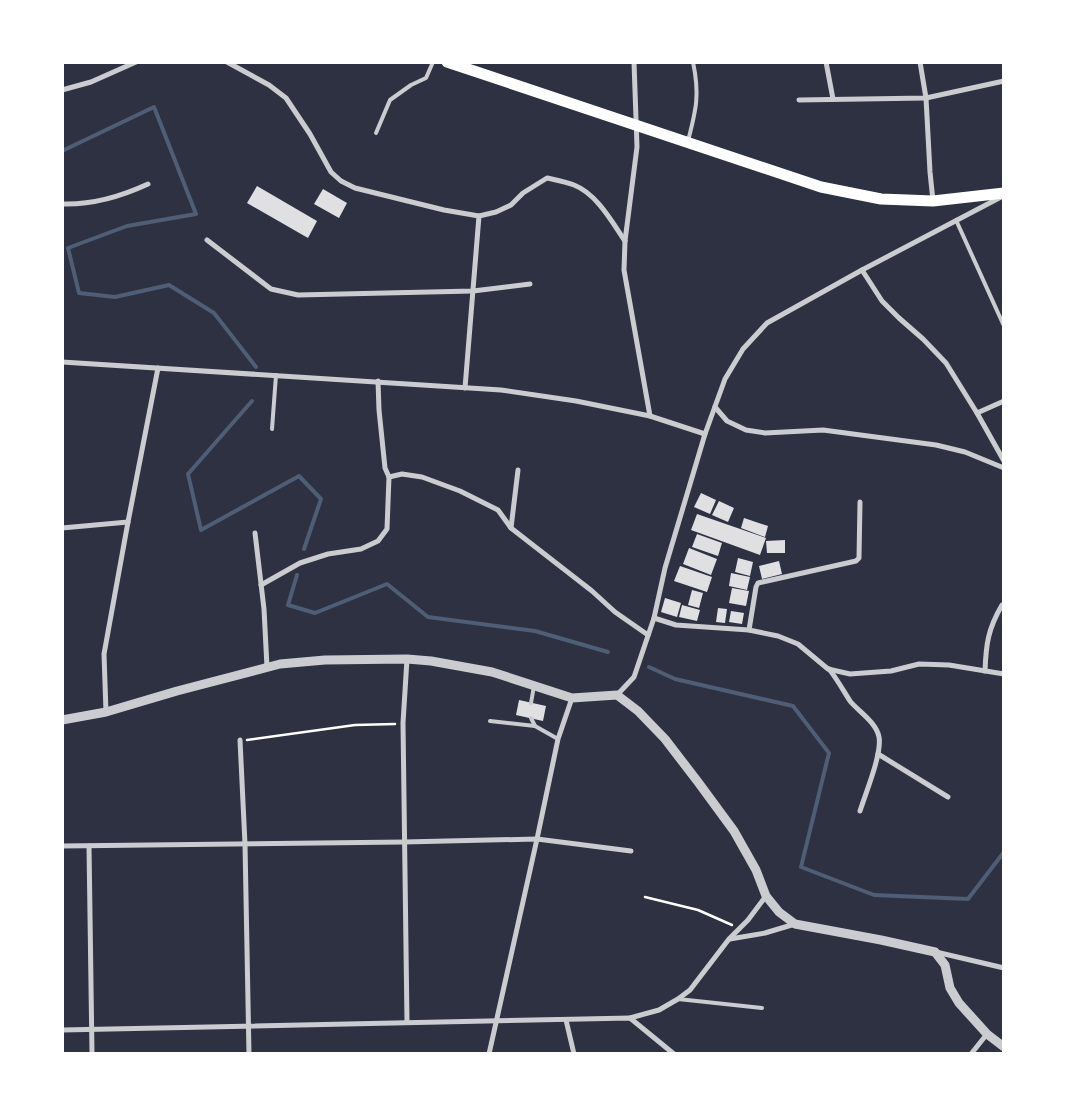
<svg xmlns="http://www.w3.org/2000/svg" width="1066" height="1116" font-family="Jost,sans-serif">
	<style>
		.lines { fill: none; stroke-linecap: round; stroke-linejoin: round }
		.stream { stroke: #4f5d75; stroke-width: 4 }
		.building { fill: #e0e0e3 }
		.path { stroke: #fff; stroke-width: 2.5 }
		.service { stroke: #caccd0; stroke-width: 4 }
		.minor { stroke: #caccd0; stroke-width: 5 }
		.tertiary { stroke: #caccd0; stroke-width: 9 }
		.primary { stroke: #fff; stroke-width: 11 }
	</style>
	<rect width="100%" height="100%" fill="#2d3142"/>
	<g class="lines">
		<g class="stream">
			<polyline points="62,151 154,107 196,214 127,226 68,248 79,293 115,297 169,285 214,313 256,367"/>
			<polyline points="252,401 188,474 201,530 299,476 321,499 304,549"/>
			<polyline points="297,575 288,605 315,613 387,584 428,617 535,631 608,652"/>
			<polyline points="649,667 675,679 793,706 829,753 801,867 874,895 968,899 1004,852"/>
		</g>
	</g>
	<g class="building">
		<polygon points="257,186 317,221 308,238 247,203"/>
		<polygon points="323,189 347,203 339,218 314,204"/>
		<polygon points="701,493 716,500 710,514 694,507"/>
		<polygon points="719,501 734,508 728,522 712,515"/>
		<polygon points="697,514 766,538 760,555 691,530"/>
		<polygon points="744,518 768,526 765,537 741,528"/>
		<polygon points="697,534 722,543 718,556 692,547"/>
		<polygon points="785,540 785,553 767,553 766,541"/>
		<polygon points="689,548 717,559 711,575 683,564"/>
		<polygon points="738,558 753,562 750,576 735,572"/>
		<polygon points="779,561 782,574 762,579 759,566"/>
		<polygon points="680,566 712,577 707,592 674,581"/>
		<polygon points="731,573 750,577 747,590 729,586"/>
		<polygon points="732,588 749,591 746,606 729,603"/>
		<polygon points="692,590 703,593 699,608 688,605"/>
		<polygon points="665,598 681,603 677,617 661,612"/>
		<polygon points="682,605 700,610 697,621 679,617"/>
		<polygon points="718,608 727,609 725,623 716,622"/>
		<polygon points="731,611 744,613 742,624 729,622"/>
		<polygon points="519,700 546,706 543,721 516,715"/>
	</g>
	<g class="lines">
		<g class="path">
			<polyline points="247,740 355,725 395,724"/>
			<polyline points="645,897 698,910 732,925"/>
		</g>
		<g class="service">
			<polyline points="376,133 390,100 411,85 426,78 433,62"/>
			<path d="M688 141C696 110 700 95 693 62"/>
			<polyline points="956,220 1004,326"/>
			<polyline points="272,429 276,375"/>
			<polyline points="531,703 534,686"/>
			<polyline points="531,718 535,726 558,739"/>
			<polyline points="490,721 535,726"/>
			<polyline points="678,999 762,1008"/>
		</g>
		<g class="minor">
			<path d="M227 62 269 85 286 98 310 134 331 172 341 181 355 188 444 210 479 216 496 212 511 205 523 193 547 178C556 180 566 182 574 185 597 194 612 222 625 241"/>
			<polyline points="634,62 637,147 625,241 624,270 650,416"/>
			<polyline points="826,62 833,99"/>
			<polyline points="920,62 926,98 930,172 933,201"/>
			<polyline points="62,90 91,82 136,62"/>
			<polyline points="799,100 926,98 1004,81"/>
			<path d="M62 204C93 205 120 197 148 184"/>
			<polyline points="207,240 271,289 298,295 473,291 530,284"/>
			<polyline points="862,270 882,301 899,318 923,339 946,363 977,413 1004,461"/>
			<polyline points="62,362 501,390 576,401 650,416 705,434"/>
			<polyline points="465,388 479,216"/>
			<polyline points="715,407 727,421 746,430 765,433 823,430 936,445 965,452 1004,468"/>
			<polyline points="977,413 1004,401"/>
			<polyline points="389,477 402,474 422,477 460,491 498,510 511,528 592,591 615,612 648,635"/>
			<polyline points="62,528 128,522"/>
			<polyline points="511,528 518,470"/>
			<polyline points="255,533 264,609 267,667"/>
			<polyline points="261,585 300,563 328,554 361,549 378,541 387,529 389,477 385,468 379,410 378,381"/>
			<polyline points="654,618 676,625 749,630 778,636 798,644 828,669 850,674 891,671 919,664 949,665 1004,674"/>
			<polyline points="749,630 756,587 758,583 856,561 859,558 860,502"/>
			<path d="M829 669C837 679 843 690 850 701 859 712 876 722 879 737 882 754 866 792 860 811"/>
			<path d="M985 671C986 644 988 629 1002 605"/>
			<polyline points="617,695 634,677 654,618 665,568 705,434 725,379 743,349 767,323 862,270 1001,197"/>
			<polyline points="106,712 104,654 128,522 158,368"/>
			<polyline points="240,740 245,844 249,1054"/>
			<polyline points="878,754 948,797"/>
			<polyline points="62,846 404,842 537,839 631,851"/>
			<polyline points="89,846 92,1054"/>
			<polyline points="730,939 765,933 795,924"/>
			<polyline points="936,952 1004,968"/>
			<polyline points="630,1018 659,1010 678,999 690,990 729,939 748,920 766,896"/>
			<polyline points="566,1020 574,1054"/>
			<polyline points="407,1022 403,723 407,659"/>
			<polyline points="62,1030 630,1018 674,1054"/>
			<polyline points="489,1054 537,839 558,739 572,698"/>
			<polyline points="971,1054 987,1034"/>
		</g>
		<polyline class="tertiary" points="62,720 106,712 177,691 280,664 325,660 407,659 431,661 492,672 572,698 617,695 638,711 665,739 698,782 734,831 756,870 766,896 779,912 795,924 881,940 935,952 945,965 950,988 959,1003 987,1034 1004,1047"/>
		<polyline class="primary" points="447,62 821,187 881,199 933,201 1004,193"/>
	</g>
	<rect width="1066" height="1116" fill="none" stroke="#ffffff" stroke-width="128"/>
</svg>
